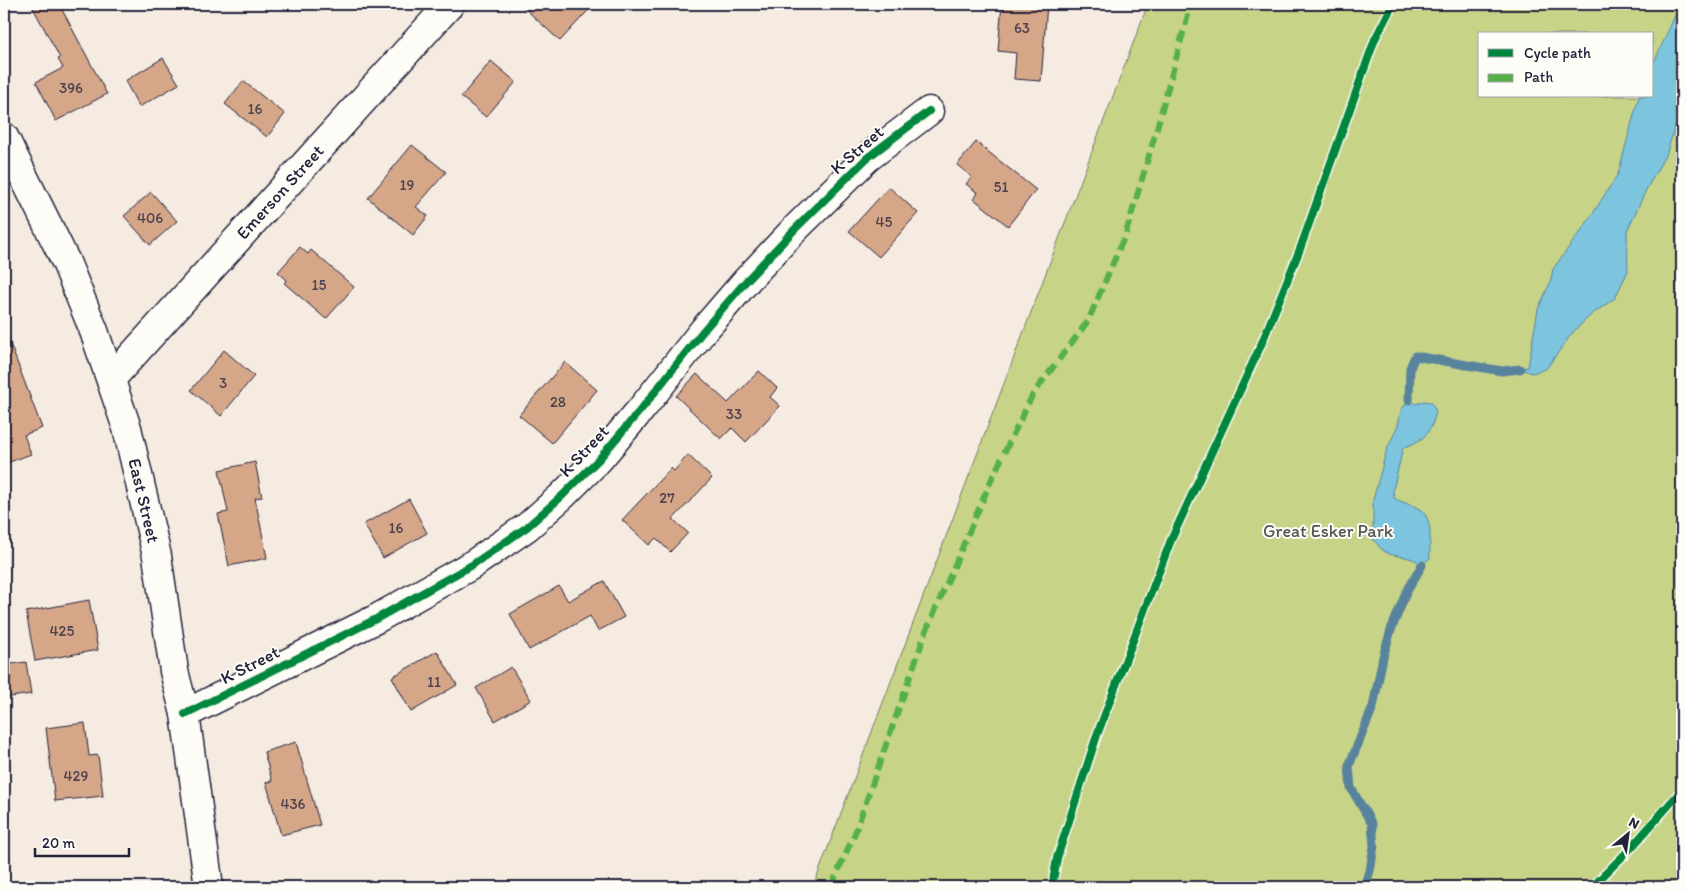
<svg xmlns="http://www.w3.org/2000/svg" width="1686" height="891" font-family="Itim,sans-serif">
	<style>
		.green { fill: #c7d488; stroke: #747b62; fill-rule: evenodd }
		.water { fill: #7dc4de; stroke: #59839d }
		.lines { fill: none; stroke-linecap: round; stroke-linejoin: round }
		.stream { stroke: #59839d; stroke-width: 9 }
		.building { fill: #d6a688; stroke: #22223b }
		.minor-casing { stroke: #22223b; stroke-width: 31 }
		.tertiary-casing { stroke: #22223b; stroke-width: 31 }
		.minor { stroke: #fdfcf7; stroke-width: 28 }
		.tertiary { stroke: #fdfcf7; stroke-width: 28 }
		.quiet { stroke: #55b146; stroke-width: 6; stroke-dasharray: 12 6; stroke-linecap: butt }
		.cycleway-casing { stroke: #fdfcf7; stroke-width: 11 }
		.cycleway { stroke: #00873e; stroke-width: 8 }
		.labels { text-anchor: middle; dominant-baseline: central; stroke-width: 4; stroke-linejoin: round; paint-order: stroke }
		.number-label { font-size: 15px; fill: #4f434e }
		.street-label { font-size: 18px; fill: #22223b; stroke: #fdfcf7 }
		.park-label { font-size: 18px; fill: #545752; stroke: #fdfcf7 }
	</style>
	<rect width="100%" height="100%" fill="#f5ebe1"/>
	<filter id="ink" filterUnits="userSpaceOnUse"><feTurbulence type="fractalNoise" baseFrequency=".02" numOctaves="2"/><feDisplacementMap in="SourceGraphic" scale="10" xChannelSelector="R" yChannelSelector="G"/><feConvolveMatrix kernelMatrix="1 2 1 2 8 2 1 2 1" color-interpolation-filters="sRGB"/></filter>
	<g filter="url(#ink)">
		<path class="green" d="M1148 4H1682V887H813ZM1480 34H1652V96H1480Z"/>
		<g class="water">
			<polygon points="1680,4 1682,4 1682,104 1667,152 1646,190 1627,231 1628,271 1615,298 1591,315 1573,332 1546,369 1532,373 1520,369 1528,367 1538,309 1550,283 1553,269 1588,221 1618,174 1639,96 1652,96 1652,67"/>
			<path d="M1409 400 1416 404 1424 401 1431 402 1436 411C1431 434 1425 439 1403 448L1393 490 1394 498C1401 502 1409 504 1416 507 1435 515 1429 541 1430 558L1422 565C1408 553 1395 559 1384 551 1380 549 1377 543 1373 539V500L1386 452 1398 425 1401 410Z"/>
		</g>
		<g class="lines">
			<g class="stream">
				<polyline points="1409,400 1410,368 1415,356 1502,371 1520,369"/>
				<polyline points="1365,887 1370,871 1374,846 1372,824 1351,788 1349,766 1373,707 1383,657 1391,630 1406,593 1422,565"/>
			</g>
		</g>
		<g class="building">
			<polygon points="31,4 59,4 107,94 56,121 36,82 63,68 58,59 60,58"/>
			<polygon points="520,4 594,4 560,41"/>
			<polygon points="1002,4 1047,4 1041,81 1014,79 1016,53 998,51"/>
			<polygon points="163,58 179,84 139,107 125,81"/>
			<polygon points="491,61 516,82 486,117 461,97"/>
			<polygon points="243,81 285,114 267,137 225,104"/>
			<polygon points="976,142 1036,190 1008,226 974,199 978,193 966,184 972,177 957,165"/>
			<polygon points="412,145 446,172 416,207 428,216 413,235 368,198"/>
			<polygon points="889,187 918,213 879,257 849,231"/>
			<polygon points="151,192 177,221 150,245 124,216"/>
			<polygon points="300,247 308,254 311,250 354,287 326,319 284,283 287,280 278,272"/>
			<polygon points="6,333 42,428 24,435 31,454 4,464 4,334"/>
			<polygon points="224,350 254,376 221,416 191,390"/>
			<polygon points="565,362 597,390 552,443 519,415"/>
			<polygon points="759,371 777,388 770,397 780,406 746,442 732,428 721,439 676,396 697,374 728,403"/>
			<polygon points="688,455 712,478 673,519 688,533 670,552 656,538 649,545 622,520 671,468 674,471"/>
			<polygon points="255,462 262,497 255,498 267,558 229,566 218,514 228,512 219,470"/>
			<polygon points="409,499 427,533 383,558 364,524"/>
			<polygon points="604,581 624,617 598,631 590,616 529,650 510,614 559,586 568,601"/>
			<polygon points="89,600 98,650 35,661 26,612"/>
			<polygon points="437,651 457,685 411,712 392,677"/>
			<polygon points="26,662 31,694 4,698 4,665"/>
			<polygon points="511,667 531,700 495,721 476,688"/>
			<polygon points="85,723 89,756 98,755 103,796 55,801 46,728"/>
			<polygon points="296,742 320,825 281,835 266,782 272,781 264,752"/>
		</g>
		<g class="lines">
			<defs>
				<g id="minor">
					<path id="s1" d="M111 379 450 4"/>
					<polyline points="185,714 376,619 472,565 527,527 562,496 599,459 643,407 703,331 747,280 795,229 867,158 929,111"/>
				</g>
				<g id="tertiary">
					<path id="s2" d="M4 137 66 262 94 331 127 428 157 556 174 671 185 714 209 887"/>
				</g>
			</defs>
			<use href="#minor" class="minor-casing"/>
			<use href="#tertiary" class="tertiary-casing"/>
			<use href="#minor" class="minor"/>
			<use href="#tertiary" class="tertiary"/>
			<polyline class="quiet" points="831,887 855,833 925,634 993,476 1033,394 1088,321 1126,233 1155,135 1191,4"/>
			<defs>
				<g id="cycleway">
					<polyline points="185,714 376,619 472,565 527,527 562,496 599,459 643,407 703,331 747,280 795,229 867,158 929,111"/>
					<polyline points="1052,887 1057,858 1097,735 1171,540 1261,345 1300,249 1375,39 1393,4"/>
					<polyline points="1592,887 1631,848 1682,790"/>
				</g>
			</defs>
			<use href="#cycleway" class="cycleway-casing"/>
			<use href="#cycleway" class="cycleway"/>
		</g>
	</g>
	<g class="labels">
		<g class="number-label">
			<text x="1022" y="28">63</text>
			<text x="71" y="88">396</text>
			<text x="255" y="109">16</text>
			<text x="407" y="185">19</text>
			<text x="1001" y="187">51</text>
			<text x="150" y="218">406</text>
			<text x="884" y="222">45</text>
			<text x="319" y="285">15</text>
			<text x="223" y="383">3</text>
			<text x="558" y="402">28</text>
			<text x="734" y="414">33</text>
			<text x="667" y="498">27</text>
			<text x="396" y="528">16</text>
			<text x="62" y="631">425</text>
			<text x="434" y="682">11</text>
			<text x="76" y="776">429</text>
			<text x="293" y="804">436</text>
		</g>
		<g class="street-label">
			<text transform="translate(857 150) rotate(-41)">K Street</text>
			<text stroke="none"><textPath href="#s1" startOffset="252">Emerson Street</textPath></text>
			<text transform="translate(584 451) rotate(-47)">K Street</text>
			<text stroke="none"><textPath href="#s2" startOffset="391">East Street</textPath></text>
			<text transform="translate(250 665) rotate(-27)">K Street</text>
		</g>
		<g class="park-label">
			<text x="1328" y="531">Great Esker Park</text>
		</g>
	</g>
	<rect width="1686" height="891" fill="none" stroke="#fdfcf7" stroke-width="20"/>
	<rect x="10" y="10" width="1666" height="871" fill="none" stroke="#22223b" stroke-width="2" filter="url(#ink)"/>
	<rect x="1478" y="32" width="175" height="65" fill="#fdfcf7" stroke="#a5a5ac"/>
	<rect x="1488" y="49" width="25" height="8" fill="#00873e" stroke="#a5a5ac"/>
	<text x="1524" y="58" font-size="15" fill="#22223b">Cycle path</text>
	<rect x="1488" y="74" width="25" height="8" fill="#55b146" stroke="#a5a5ac"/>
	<text x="1524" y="82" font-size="15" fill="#22223b">Path</text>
	<g transform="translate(1628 834) rotate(29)" stroke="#fdfcf7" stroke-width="4" paint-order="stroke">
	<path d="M0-4L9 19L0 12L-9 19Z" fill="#22223b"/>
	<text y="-8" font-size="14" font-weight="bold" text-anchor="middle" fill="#22223b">N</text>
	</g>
	<path d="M35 848v8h94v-8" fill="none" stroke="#22223b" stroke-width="2.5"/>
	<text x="42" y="848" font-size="15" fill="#22223b" stroke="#fdfcf7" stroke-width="4" paint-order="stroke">20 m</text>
</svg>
